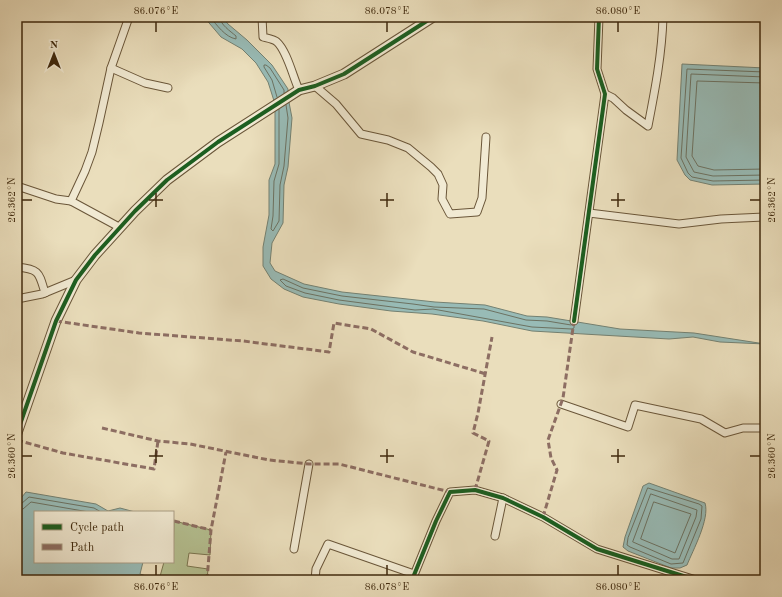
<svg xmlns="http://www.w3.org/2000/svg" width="782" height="597" font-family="'Old Standard TT',serif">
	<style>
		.green { fill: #b5c192; stroke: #7a7550 }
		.water { fill: #98bbb6; stroke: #748172 }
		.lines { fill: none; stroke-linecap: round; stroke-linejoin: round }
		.shore { stroke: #6c7262; stroke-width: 1 }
		.minor-casing { stroke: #6a5639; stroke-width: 9 }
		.tertiary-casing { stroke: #6a5639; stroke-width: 11 }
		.minor { stroke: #f1ead3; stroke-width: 7 }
		.tertiary { stroke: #f1ead3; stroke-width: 9 }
		.quiet { stroke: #8d6e63; stroke-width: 3; stroke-dasharray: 6 3; stroke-linecap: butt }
		.cycleway-casing { stroke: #f1ead3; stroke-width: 6 }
		.cycleway { stroke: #1b5e20; stroke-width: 4 }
		.ticks { fill: none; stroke: #3f290d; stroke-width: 1.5 }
		.neatline { fill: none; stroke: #3f290d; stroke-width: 1.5 }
		.ticks-label { font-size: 10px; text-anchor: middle; fill: #3f290d }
	</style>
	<rect width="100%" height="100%" fill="#eadebc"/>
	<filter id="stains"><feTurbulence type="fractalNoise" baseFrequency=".005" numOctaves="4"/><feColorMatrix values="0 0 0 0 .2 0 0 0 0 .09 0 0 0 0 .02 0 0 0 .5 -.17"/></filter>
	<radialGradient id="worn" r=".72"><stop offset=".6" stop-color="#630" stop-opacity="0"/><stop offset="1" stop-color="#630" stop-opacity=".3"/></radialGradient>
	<polygon class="green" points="174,521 211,530 210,555 189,553 187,566 208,569 207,580 159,580 164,562 173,562"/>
	<g class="water">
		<polygon points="204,17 222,17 228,24 247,40 272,65 288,89 288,97 292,118 288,167 284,185 283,223 272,243 270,263 275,271 304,284 342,292 435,302 485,305 527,316 547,317 620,329 694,333 765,344 720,342 693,337 669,339 532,331 483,321 432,314 391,311 339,304 303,297 284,289 271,279 263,266 263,247 269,215 269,180 275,164 275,104 268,82 256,63 242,49 221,37"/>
		<polygon points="682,64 765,68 765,184 712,185 690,180 685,175 677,160"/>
		<path d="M649 483 705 503C710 519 693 550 687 565L680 568H671L628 551 623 547 625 537 643 486Z"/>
		<polygon points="26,492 96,504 108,511 120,508 135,512 35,512 35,562 143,562 140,574 159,580 17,580 17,503"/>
	</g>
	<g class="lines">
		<g class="shore">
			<path d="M210 17C217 25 225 37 236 39V36C230 31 221 25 219 17"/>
			<polyline points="765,72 687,69 681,158 688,173 692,177 713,181 765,180"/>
			<polyline points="765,77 691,74 686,157 694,172 713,176 765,175"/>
			<polyline points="765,83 697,81 692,156 698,166 714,170 765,169"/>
			<polyline points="277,97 272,80 264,67 264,65 266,65 270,68 284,90 284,93"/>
			<polyline points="279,109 279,164 274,181 273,216 271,229 273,231 279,221 280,185 284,166 288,118 286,105"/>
			<polyline points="571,325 547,321 526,320 484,309 434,307 413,304 342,296 303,288 283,279 280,280 286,286 305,293 339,300 415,310 433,309 532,327 572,329 574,328 574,325"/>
			<polygon points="648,488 699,504 702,506 701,519 683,563 671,564 630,547 627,545 628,538"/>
			<polygon points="651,494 697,510 696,517 679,559 672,559 633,542"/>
			<polygon points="654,502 691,514 675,553 641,539"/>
			<polyline points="17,505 21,504 29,497 94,508 101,512"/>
			<polyline points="17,510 23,509 31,502 89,512"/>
		</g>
		<defs>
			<g id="minor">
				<path d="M262 17 263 37C267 38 274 39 277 42 287 51 293 77 299 90"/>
				<polyline points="111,68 145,83 168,88"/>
				<polyline points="315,86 336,104 361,134 388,140 408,148 431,167 438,174 443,185 442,199 450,214 477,212 482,198 486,137"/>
				<path d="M605 94 613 98 626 110 648 126C655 90 662 54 663 17"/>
				<polyline points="17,186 56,199 71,201"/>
				<polyline points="589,213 679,224 721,219 765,217"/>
				<polyline points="119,227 71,201 85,171 92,152 99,123 111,68 129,17"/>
				<path d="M17 267C40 269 39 273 45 293"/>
				<polyline points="17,299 42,294 76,280"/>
				<polyline points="574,321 605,94 597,69 599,17"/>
				<polyline points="561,404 628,427 635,405 701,419 725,433 743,428 765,428"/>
				<polyline points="495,536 503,498"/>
				<polyline points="294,549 309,464"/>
				<polyline points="315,580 316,569 328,544 414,574"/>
				<polyline points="412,580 436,521 450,492 475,490 503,498 543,517 597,549 696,580"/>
			</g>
			<polyline id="tertiary" points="17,433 56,321 76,280 95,255 135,211 167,180 218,142 299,90 315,86 344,74 433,17"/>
		</defs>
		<use href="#minor" class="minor-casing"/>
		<use href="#tertiary" class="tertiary-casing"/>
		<use href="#minor" class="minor"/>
		<use href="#tertiary" class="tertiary"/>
		<g class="quiet">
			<polyline points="56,321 139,333 243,341 329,352 334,323 371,329 413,352 486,374"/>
			<polyline points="102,428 158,441 190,444 269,460 309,464 339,464 450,492"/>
			<polyline points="17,440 63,453 154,469 158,441"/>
			<polyline points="475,490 489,441 473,433 478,413 492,337"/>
			<polyline points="543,517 557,470 551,458 548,440 563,398 574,321"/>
			<polyline points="174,521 211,530"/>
			<polyline points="207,580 211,530 226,452"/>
		</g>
		<defs>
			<g id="cycleway">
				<polyline points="574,321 605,94 597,69 599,17"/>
				<polyline points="17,433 56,321 76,280 95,255 135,211 167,180 218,142 299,90 315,86 344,74 433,17"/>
				<polyline points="412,580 436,521 450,492 475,490 503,498 543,517 597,549 696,580"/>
			</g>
		</defs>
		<use href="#cycleway" class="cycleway-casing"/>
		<use href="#cycleway" class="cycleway"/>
	</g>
	<path class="ticks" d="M156 22V32M387 22V32M618 22V32M156 193V207M387 193V207M618 193V207M22 200H32M149 200H163M380 200H394M611 200H625M750 200H760M156 449V463M387 449V463M618 449V463M22 456H32M149 456H163M380 456H394M611 456H625M750 456H760M156 565V575M387 565V575M618 565V575"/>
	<rect width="782" height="597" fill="none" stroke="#eadebc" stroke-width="44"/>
	<rect x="34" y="511" width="140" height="52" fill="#f1ead3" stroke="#aa9d84"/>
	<rect x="42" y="524" width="20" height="6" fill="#1b5e20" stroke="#aa9d84"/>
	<text x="70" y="531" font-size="12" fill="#3f290d">Cycle path</text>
	<rect x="42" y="544" width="20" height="6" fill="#8d6e63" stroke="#aa9d84"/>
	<text x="70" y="551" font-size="12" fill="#3f290d">Path</text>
	<g transform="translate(54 54)" stroke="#f1ead3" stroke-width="3" paint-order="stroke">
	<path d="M0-3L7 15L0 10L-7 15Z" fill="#3f290d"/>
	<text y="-6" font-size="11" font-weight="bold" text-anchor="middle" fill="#3f290d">N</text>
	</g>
	<rect x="22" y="22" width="738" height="553" class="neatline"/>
	<g class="ticks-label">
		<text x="156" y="14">86.076°E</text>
		<text x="387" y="14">86.078°E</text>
		<text x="618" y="14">86.080°E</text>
		<text transform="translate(11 200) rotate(-90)" y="4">26.362°N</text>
		<text transform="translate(771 200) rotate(-90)" y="4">26.362°N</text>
		<text transform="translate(11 456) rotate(-90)" y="4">26.360°N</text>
		<text transform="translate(771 456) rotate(-90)" y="4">26.360°N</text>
		<text x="156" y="590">86.076°E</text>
		<text x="387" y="590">86.078°E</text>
		<text x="618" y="590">86.080°E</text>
	</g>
	<rect width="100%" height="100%" filter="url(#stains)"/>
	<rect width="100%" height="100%" fill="url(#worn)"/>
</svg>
